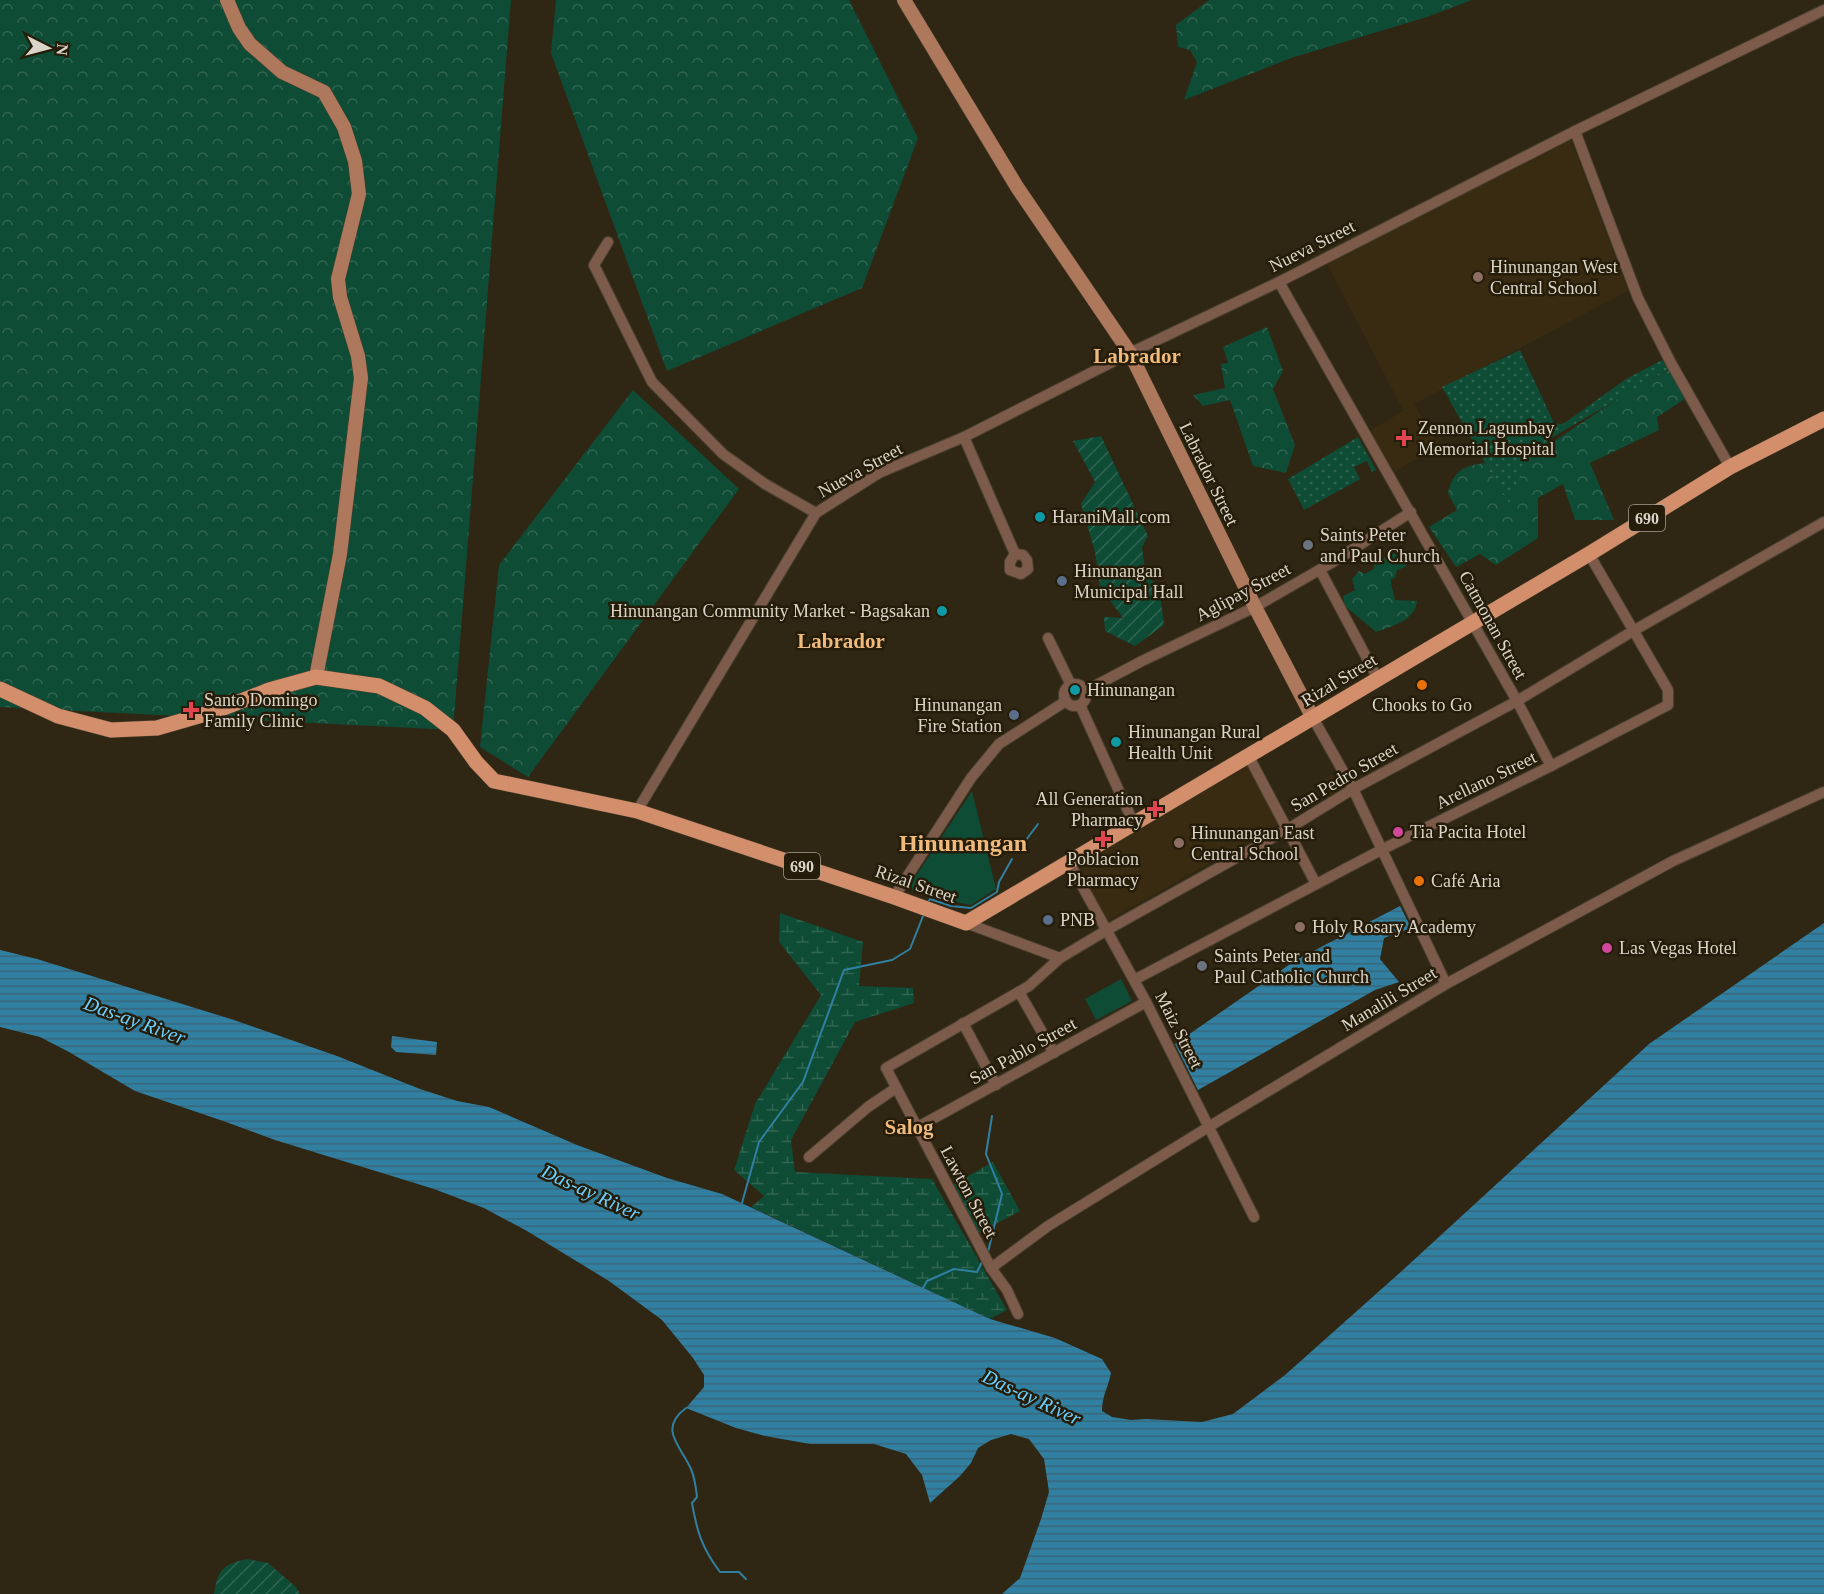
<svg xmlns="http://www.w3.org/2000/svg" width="1824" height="1594" font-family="Georgia,serif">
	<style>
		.built { fill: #382b11 }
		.grass { fill: url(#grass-dots) }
		.forest { fill: url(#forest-crowns) }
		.wetland { fill: url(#wetland-marsh) }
		.park { fill: #0e4c36 }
		.garden { fill: url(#garden-furrows) }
		.water { fill: url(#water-rules) }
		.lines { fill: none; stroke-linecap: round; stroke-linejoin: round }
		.stream { stroke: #3180a2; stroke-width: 2 }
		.street-casing { stroke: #4b4230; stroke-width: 12 }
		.secondary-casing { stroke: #4b4230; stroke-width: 15 }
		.primary-casing { stroke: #4b4230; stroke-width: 16 }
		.street { stroke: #7d5b4b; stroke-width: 10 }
		.secondary { stroke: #ae785d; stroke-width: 14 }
		.primary { stroke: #d38e6b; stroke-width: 15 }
		.education-dot { fill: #8d6e63; stroke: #251c09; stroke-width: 2 }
		.health-dot { fill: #e0444e; stroke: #251c09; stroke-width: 2 }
		.culture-dot { fill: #0f9aa8; stroke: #251c09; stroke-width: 2 }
		.worship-dot { fill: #6b7280; stroke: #251c09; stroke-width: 2 }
		.service-dot { fill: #5c6f8a; stroke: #251c09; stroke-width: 2 }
		.food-dot { fill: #e8710a; stroke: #251c09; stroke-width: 2 }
		.hotel-dot { fill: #d1479c; stroke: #251c09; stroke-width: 2 }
		.labels { text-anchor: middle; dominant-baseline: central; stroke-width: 5; stroke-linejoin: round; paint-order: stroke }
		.shield { fill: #251c09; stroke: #a49e8f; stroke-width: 1.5 }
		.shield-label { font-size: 16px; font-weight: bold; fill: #dbd5c9 }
		.street-label { font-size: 18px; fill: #dbd5c9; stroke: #251c09 }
		.poi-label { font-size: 18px; fill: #dbd5c9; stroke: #251c09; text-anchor: start }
		.water-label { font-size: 20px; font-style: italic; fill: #69cffe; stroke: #251c09 }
		.quarter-label { font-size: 21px; font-weight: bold; fill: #efba7c; stroke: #251c09 }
		.district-label { font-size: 24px; font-weight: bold; fill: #efba7c; stroke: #251c09 }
	</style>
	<defs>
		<pattern id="grass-dots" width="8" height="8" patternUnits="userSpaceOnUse" patternTransform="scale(1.5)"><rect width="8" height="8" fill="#0e4c36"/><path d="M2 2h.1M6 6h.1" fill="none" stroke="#306552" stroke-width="1.8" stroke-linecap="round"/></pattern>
		<pattern id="forest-crowns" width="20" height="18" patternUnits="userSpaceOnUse" patternTransform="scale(1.5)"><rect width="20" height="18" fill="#0e4c36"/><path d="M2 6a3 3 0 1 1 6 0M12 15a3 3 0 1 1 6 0" fill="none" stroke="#306552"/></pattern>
		<pattern id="wetland-marsh" width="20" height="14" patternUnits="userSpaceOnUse" patternTransform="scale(1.5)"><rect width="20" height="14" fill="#0e4c36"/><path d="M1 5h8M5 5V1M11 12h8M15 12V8" fill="none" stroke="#306552"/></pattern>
		<pattern id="garden-furrows" width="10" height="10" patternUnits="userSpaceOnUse" patternTransform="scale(1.5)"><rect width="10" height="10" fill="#0e4c36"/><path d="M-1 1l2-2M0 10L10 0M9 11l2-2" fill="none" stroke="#306552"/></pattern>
		<pattern id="water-rules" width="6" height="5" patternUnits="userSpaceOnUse" patternTransform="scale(1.5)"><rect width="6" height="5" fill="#3180a2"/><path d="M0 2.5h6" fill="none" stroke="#386679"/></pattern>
	</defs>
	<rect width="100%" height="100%" fill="#2f2613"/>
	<g class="built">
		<polygon points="1571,140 1628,291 1414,404 1439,445 1394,472 1370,431 1409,407 1403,410 1327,264"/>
		<polygon points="1248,766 1282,822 1108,921 1077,863"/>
		<polygon points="1341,770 1349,786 1327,798 1319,782"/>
	</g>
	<g class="grass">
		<polygon points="1520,350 1554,423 1563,424 1626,379 1662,360 1668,370 1551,438 1541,479 1509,505 1442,387"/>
		<polygon points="1358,437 1376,470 1372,472 1367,461 1354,467 1360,479 1304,510 1288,479"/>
	</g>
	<g class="forest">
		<polygon points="0,0 511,0 453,730 0,707"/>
		<polygon points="556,0 849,0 918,138 862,288 667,371 551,53"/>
		<polygon points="1209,0 1472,0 1427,17 1291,58 1184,100 1197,62 1190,50 1178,47 1176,25"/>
		<polygon points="1267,327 1283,371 1273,389 1295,445 1286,473 1253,466 1230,400 1203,406 1193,395 1225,388 1221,364 1228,363 1223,347"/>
		<path d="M1669 370 1688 397 1657 417 1659 430 1590 463 1614 520H1575L1563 484 1538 498V538L1496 565 1480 554 1456 567 1429 527 1457 510 1448 493C1453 471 1463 466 1485 463L1509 503 1529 458 1628 392Z"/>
		<polygon points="633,390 739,489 528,777 480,747 499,565"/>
		<path d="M1404 552 1412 559 1405 567 1397 570 1395 578 1391 579C1391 587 1394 593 1395 600L1417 601C1415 621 1392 626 1376 632L1345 606 1343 596 1355 590 1352 579 1359 571 1365 574 1375 568 1373 564 1392 554Z"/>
	</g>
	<g class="wetland">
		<polygon points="780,913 863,942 859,986 913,988 914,1003 855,1022 791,1140 795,1172 932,1179 1007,1310 990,1319 751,1207 764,1196 734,1170 755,1104 821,995 779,942"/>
		<polygon points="993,1162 1020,1211 979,1233 952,1185"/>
	</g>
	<g class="park">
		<polygon points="972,791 996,889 971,905 939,899 908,888"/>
		<polygon points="1121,979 1132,1001 1096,1020 1085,999"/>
	</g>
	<g class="garden">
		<polygon points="1101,436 1148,536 1142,547 1146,577 1159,585 1164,625 1135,646 1105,631 1104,617 1123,618 1100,587 1095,552 1081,504 1095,482 1073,441"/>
		<path d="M247 1559 268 1563 296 1587 300 1594H214C218 1569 222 1565 247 1559Z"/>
	</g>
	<g class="water">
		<polygon points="1400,906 1411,928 1384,938 1380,959 1399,982 1375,990 1198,1090 1175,1044 1296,960"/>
		<path d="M1824 923V1594H1002L1020 1578 1041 1519 1049 1492 1044 1459 1029 1439 1011 1434 991 1440 978 1448 971 1463 960 1476 930 1503 922 1475 906 1454 874 1444H810L765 1436 736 1428 686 1408 704 1387V1375L693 1358 662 1320 609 1281 527 1231 484 1208 434 1189 275 1140 226 1122 135 1091 69 1052 40 1037 0 1027V950L37 959 234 1020 337 1056 420 1089 457 1101 489 1107 577 1145 667 1178 722 1194 990 1319 1055 1338 1102 1359 1111 1373C1108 1388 1102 1396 1102 1411L1112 1417 1131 1420 1146 1419 1202 1422 1233 1414 1285 1375 1404 1269 1649 1044Z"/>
		<polygon points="392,1036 437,1042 436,1055 396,1052 391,1047"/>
	</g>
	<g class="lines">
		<g class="stream">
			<polyline points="1020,848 1038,824"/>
			<polyline points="928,902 930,899 951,906 971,908 997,892 999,882 1012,859"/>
			<polyline points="742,1203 759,1142 803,1082 844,970 892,960 910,949 923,916"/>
			<polyline points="988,1252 1002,1194 986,1154 992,1116"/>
			<polyline points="923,1288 927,1281 954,1269 977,1272 982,1262"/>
			<path d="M686 1408C658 1429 680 1445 691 1469 695 1478 696 1488 697 1497L692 1503C697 1532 702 1548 720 1572H739L746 1579"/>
		</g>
		<defs>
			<g id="street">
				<polyline points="1575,131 1638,298 1671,363 1730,467"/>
				<polyline points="608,242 594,265 652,382 723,454 765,484 816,513"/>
				<polyline points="1279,282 1517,701 1551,766"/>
				<polyline points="964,437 1015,554"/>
				<polygon points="1015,554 1023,555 1027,560 1028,569 1021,574 1010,570 1010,562"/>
				<polyline points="1320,570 1378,679"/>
				<polyline points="1048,638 1071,685"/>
				<circle cx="1075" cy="695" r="11"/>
				<polyline points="1085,691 1142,661 1255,607 1333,562 1411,512"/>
				<polyline points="1080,705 1134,824"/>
				<polyline points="1313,718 1353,789 1446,984"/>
				<polyline points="1249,757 1316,884"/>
				<polyline points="637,811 816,513 879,473 964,437 1130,353 1279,282 1575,131 1824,10"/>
				<polyline points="1069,862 1146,1002 1254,1217"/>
				<polyline points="894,897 971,778 999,744 1066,701"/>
				<polyline points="966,923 1060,958"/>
				<polyline points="1134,980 1383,849 1551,766 1668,705 1668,690 1589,554"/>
				<polyline points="1019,992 1054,1053"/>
				<polyline points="963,1023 996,1085"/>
				<polyline points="916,1128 1146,1002"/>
				<polyline points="809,1157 868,1107 896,1088"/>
				<polyline points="991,1268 1048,1226 1210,1126 1446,984 1673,861 1824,792"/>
				<polyline points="1018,1314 1007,1290 991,1268 886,1068 1029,986 1060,958 1107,930 1288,829 1353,789 1517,701 1633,631 1824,522"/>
			</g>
			<g id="secondary">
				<polyline points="227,0 239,28 250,44 282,72 324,92 344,127 355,161 359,194 338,279 340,297 358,356 361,378 340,554 316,677"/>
				<polyline points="904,0 1017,187 1130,353 1255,607 1313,718"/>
			</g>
			<polyline id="primary" points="0,689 58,716 111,730 157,728 216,711 269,690 316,677 379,686 425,708 453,730 476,762 494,781 637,811 894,897 966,923 1589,554 1730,467 1824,419"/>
		</defs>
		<use href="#street" class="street-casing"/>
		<use href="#secondary" class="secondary-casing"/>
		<use href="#primary" class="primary-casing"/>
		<use href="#street" class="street"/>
		<use href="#secondary" class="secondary"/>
		<use href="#primary" class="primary"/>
	</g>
	<g class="education-dot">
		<circle cx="1478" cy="277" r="6"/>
		<circle cx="1179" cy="843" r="6"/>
		<circle cx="1300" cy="927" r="6"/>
	</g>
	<g class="health-dot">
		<path d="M1401 429h6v6h6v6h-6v6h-6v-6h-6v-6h6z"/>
		<path d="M188 701h6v6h6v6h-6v6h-6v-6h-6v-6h6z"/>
		<path d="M1152 800h6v6h6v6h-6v6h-6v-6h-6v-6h6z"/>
		<path d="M1100 830h6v6h6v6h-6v6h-6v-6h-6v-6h6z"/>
	</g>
	<g class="culture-dot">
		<circle cx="1040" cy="517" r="6"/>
		<circle cx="942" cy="611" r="6"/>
		<circle cx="1075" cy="690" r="6"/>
		<circle cx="1116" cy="742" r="6"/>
	</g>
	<g class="worship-dot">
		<circle cx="1308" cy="545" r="6"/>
		<circle cx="1202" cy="966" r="6"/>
	</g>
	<g class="service-dot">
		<circle cx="1062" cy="581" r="6"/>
		<circle cx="1014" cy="715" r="6"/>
		<circle cx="1048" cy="920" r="6"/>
	</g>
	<g class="food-dot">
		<circle cx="1422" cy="685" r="6"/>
		<circle cx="1419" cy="881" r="6"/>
	</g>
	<g class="hotel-dot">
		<circle cx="1398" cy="832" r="6"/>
		<circle cx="1607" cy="948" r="6"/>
	</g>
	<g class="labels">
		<g class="shield">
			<rect x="1629" y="505" width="36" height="26" rx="4.5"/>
			<rect x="784" y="853" width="36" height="26" rx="4.5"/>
		</g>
		<g class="shield-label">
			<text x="1647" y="518">690</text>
			<text x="802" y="866">690</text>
		</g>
		<g class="street-label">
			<text transform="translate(1312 246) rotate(-27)">Nueva Street</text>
			<text transform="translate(860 470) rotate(-29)">Nueva Street</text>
			<text transform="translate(1209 474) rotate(64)">Labrador Street</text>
			<text transform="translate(1243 592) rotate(-28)">Aglipay Street</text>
			<text transform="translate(1493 625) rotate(61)">Catmonan Street</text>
			<text transform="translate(1339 680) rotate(-31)">Rizal Street</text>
			<text transform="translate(1344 777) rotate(-30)">San Pedro Street</text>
			<text transform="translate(1486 780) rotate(-26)">Arellano Street</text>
			<text transform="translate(916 884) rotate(19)">Rizal Street</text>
			<text transform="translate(1389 999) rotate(-31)">Manalili Street</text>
			<text transform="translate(1179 1030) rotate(63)">Maiz Street</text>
			<text transform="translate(1023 1051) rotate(-29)">San Pablo Street</text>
			<text transform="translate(969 1192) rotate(62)">Lawton Street</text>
		</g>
		<g class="poi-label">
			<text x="1490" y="267">Hinunangan West<tspan x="1490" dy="21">Central School</tspan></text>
			<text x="1418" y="428">Zennon Lagumbay<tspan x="1418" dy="21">Memorial Hospital</tspan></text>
			<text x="1052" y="517">HaraniMall.com</text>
			<text x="1320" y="535">Saints Peter<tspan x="1320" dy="21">and Paul Church</tspan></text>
			<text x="1074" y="571">Hinunangan<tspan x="1074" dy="21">Municipal Hall</tspan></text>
			<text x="930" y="611" text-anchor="end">Hinunangan Community Market - Bagsakan</text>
			<text x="1087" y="690">Hinunangan</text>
			<text x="204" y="700">Santo Domingo<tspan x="204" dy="21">Family Clinic</tspan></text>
			<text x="1002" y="705" text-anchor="end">Hinunangan<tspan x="1002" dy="21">Fire Station</tspan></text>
			<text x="1422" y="705" text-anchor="middle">Chooks to Go</text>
			<text x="1128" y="732">Hinunangan Rural<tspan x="1128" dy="21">Health Unit</tspan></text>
			<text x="1143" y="799" text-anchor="end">All Generation<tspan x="1143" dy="21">Pharmacy</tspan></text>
			<text x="1410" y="832">Tia Pacita Hotel</text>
			<text x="1191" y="833">Hinunangan East<tspan x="1191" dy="21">Central School</tspan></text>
			<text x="1103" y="859" text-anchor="middle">Poblacion<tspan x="1103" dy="21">Pharmacy</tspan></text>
			<text x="1431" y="881">Café Aria</text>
			<text x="1060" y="920">PNB</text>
			<text x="1312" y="927">Holy Rosary Academy</text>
			<text x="1619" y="948">Las Vegas Hotel</text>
			<text x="1214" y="956">Saints Peter and<tspan x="1214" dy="21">Paul Catholic Church</tspan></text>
		</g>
		<g class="water-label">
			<text transform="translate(135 1020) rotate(20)">Das-ay River</text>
			<text transform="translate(591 1192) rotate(25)">Das-ay River</text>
			<text transform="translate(1032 1397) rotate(25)">Das-ay River</text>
		</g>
		<g class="quarter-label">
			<text x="1137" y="356">Labrador</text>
			<text x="841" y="641">Labrador</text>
			<text x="909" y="1127">Salog</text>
		</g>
		<g class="district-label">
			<text x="963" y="843">Hinunangan</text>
		</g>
	</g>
	<g transform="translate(48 48) rotate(96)" stroke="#251c09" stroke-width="4.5" paint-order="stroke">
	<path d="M0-4.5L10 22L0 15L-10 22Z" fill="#dbd5c9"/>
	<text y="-9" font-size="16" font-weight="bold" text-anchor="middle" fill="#dbd5c9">N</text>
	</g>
</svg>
